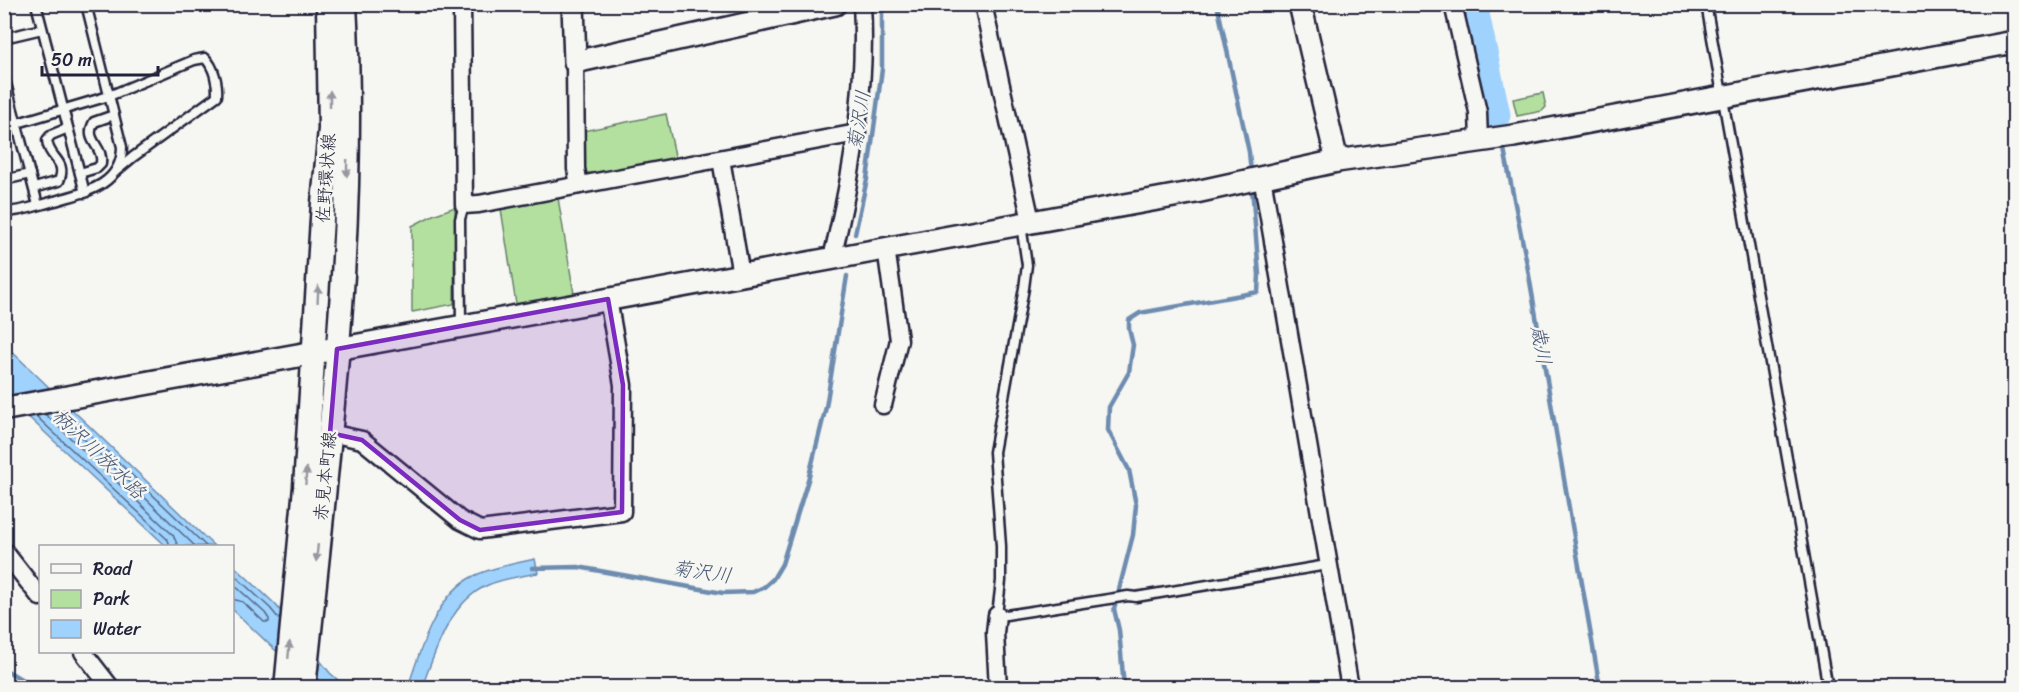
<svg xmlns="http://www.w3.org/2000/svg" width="2019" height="692" font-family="Sriracha,'Klee One',sans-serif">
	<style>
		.green { fill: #b3e09f; stroke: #6a816d; stroke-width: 1.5 }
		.water { fill: #9fd2fc; stroke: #6d8caf; stroke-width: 1.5 }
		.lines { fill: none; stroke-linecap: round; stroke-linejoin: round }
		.shore { stroke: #546888; stroke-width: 1.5 }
		.stream { stroke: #6d8caf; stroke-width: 4.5 }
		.river { stroke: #9fd2fc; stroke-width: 27 }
		.service-casing { stroke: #22223b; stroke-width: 13 }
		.minor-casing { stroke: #22223b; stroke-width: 21 }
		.tertiary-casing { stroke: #22223b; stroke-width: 26 }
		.secondary-casing { stroke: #22223b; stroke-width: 27 }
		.service { stroke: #f6f6f2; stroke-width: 8 }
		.minor { stroke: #f6f6f2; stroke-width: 16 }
		.tertiary { stroke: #f6f6f2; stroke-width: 21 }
		.secondary { stroke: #f6f6f2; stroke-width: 22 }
		.oneway { fill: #9797a0 }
		.marked { fill: #7b2cbf; fill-opacity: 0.2; stroke: #7b2cbf; stroke-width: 4.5; stroke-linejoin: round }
		.labels { text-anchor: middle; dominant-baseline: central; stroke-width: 5; stroke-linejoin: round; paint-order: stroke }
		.street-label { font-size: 18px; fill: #22223b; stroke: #f6f6f2 }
		.water-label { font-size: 20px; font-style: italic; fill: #485775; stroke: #f6f6f2 }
	</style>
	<rect width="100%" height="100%" fill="#f6f6f2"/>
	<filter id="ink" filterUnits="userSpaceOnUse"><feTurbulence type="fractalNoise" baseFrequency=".0167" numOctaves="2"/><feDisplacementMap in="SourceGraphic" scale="12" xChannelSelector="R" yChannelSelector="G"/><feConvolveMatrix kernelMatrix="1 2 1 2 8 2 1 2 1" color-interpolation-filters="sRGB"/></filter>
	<g filter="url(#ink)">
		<g class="green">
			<polygon points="1543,93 1546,107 1542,111 1517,116 1513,99"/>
			<polygon points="666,114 676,160 595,174 587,173 584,165 583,131"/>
			<polygon points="558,198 574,294 516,304 501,209"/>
			<polygon points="455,207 454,304 412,312 412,226 433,215"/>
		</g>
		<g class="water">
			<polygon points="4,344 214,546 166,546 5,395"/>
			<path d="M535 559 538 573C521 576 504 578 488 585 449 602 436 651 422 687H408C420 651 434 601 468 579 487 568 514 564 535 559Z"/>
			<polygon points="232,564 275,604 330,673 346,687 314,687 233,610"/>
		</g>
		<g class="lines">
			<g class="shore">
				<polyline points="65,411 206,546"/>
				<polyline points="56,412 195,546"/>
				<polyline points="45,414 173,535 178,546"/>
				<polyline points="36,416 168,540 170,546"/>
				<polyline points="232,573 270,608 280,620"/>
				<polyline points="232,583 265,613 269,619 269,622 264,622 243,602 232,599"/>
			</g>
			<g class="stream">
				<polyline points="1217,4 1249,152 1251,173"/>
				<polyline points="1497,115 1501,133"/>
				<polyline points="1503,144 1527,264 1600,688"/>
				<polyline points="855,234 867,179 882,69 882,10"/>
				<polyline points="532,568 578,567 723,593 753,592 764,587 773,579 782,564 808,480 826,407 847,276"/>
				<polyline points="4,669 36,688"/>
				<polyline points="1124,688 1119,630 1114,609 1133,535 1136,505 1129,470 1108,430 1109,407 1129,372 1133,345 1129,329 1129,320 1140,313 1258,292 1259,275 1252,187"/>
			</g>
			<polyline class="river" points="1474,4 1497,115"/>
			<defs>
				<g id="service">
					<polyline points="36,4 85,193"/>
					<polyline points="1706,4 1828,688"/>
					<polyline points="4,38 42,29"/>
					<polyline points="4,76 38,205"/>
					<path d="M4 127 109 96 194 60 205 58C214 67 218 83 217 96L133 157 115 172"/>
					<path d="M80 173 97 168 101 164C104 145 83 141 94 122L114 115"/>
					<polyline points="4,180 30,174"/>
					<path d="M34 188 59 181C68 160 48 159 47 140L51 135 68 128"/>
					<path d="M4 212C20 212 36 206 51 202 82 193 122 187 122 147L86 4"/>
					<polyline points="1021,225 1027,265 1024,288 994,452 1001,546 1001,581 997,615 1006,615 1128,596 1136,597 1327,565"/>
					<polyline points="461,326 460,219 464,205"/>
				</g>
				<g id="minor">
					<polyline points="462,4 464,205 479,204 857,133"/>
					<polyline points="983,4 1031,221"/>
					<polyline points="1453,4 1478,112 1479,141"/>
					<polyline points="575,62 576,169 579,185"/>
					<polyline points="721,159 741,275"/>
					<polyline points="1262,177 1350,688"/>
					<path d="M832 258C852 175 867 90 862 4"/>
					<polyline points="883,405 899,340 886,248"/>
					<polyline points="330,433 362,440 460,520 480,530 622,512 623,385 608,299"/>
					<polyline points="4,551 40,597"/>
					<polyline points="997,615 995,633 998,688"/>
					<polyline points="83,652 111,688"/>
				</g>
				<g id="tertiary">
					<polyline points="573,4 575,62 835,4"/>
					<polyline points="1300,4 1337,161"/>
					<polyline points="337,349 1196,192 1337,161 1514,136 2014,42"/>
				</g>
				<g id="secondary">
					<polyline points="4,409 328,350"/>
					<polyline points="286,688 305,487 323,203 330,129 328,4"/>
					<path d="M304 688C327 461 358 233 345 4"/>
				</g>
			</defs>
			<use href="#service" class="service-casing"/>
			<use href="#minor" class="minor-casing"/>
			<use href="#tertiary" class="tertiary-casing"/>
			<use href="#secondary" class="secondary-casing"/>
			<use href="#service" class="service"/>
			<use href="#minor" class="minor"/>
			<use href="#tertiary" class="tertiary"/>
			<use href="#secondary" class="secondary"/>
		</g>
		<defs><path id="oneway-solid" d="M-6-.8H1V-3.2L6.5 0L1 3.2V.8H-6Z" transform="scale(1.5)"/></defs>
		<g class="oneway">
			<use href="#oneway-solid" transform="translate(330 99) rotate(-90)"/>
			<use href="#oneway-solid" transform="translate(347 168) rotate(91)"/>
			<use href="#oneway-solid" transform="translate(318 294) rotate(-87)"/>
			<use href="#oneway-solid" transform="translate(306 476) rotate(-86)"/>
			<use href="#oneway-solid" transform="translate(317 553) rotate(96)"/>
			<use href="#oneway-solid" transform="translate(289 650) rotate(-85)"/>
		</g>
	</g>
	<path class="marked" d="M608 299 623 385 622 512 480 530 460 520 362 440 330 433 337 349Z"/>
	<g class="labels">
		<g class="street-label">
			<text transform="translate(326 178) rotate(-86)">佐野環状線</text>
			<text transform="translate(325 476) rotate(-84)">赤見本町線</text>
		</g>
		<g class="water-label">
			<text transform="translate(859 120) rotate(-81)">菊沢川</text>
			<text transform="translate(1541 345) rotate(80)">歳川</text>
			<text transform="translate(99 454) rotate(44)">柄沢川放水路</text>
			<text transform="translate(702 572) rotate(8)">菊沢川</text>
		</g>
	</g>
	<rect width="2019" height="692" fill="none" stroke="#f6f6f2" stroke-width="24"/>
	<rect x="12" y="12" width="1995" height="668" fill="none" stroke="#22223b" stroke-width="2" filter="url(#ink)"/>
	<rect x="39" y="545" width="195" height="108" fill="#f6f6f2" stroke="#a1a1a9" stroke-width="1.5"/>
	<rect x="51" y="564" width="30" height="9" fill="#f6f6f2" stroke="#a1a1a9" stroke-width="1.5"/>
	<text x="93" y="575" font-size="18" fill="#22223b">Road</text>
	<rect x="51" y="590" width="30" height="18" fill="#b3e09f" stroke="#a1a1a9" stroke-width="1.5"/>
	<text x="93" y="605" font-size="18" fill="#22223b">Park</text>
	<rect x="51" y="620" width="30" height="18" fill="#9fd2fc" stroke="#a1a1a9" stroke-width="1.5"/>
	<text x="93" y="635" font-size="18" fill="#22223b">Water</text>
	<path d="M42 66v9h116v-9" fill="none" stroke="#22223b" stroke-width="3"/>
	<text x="51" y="66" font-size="18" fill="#22223b" stroke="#f6f6f2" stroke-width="4.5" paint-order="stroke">50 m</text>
</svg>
